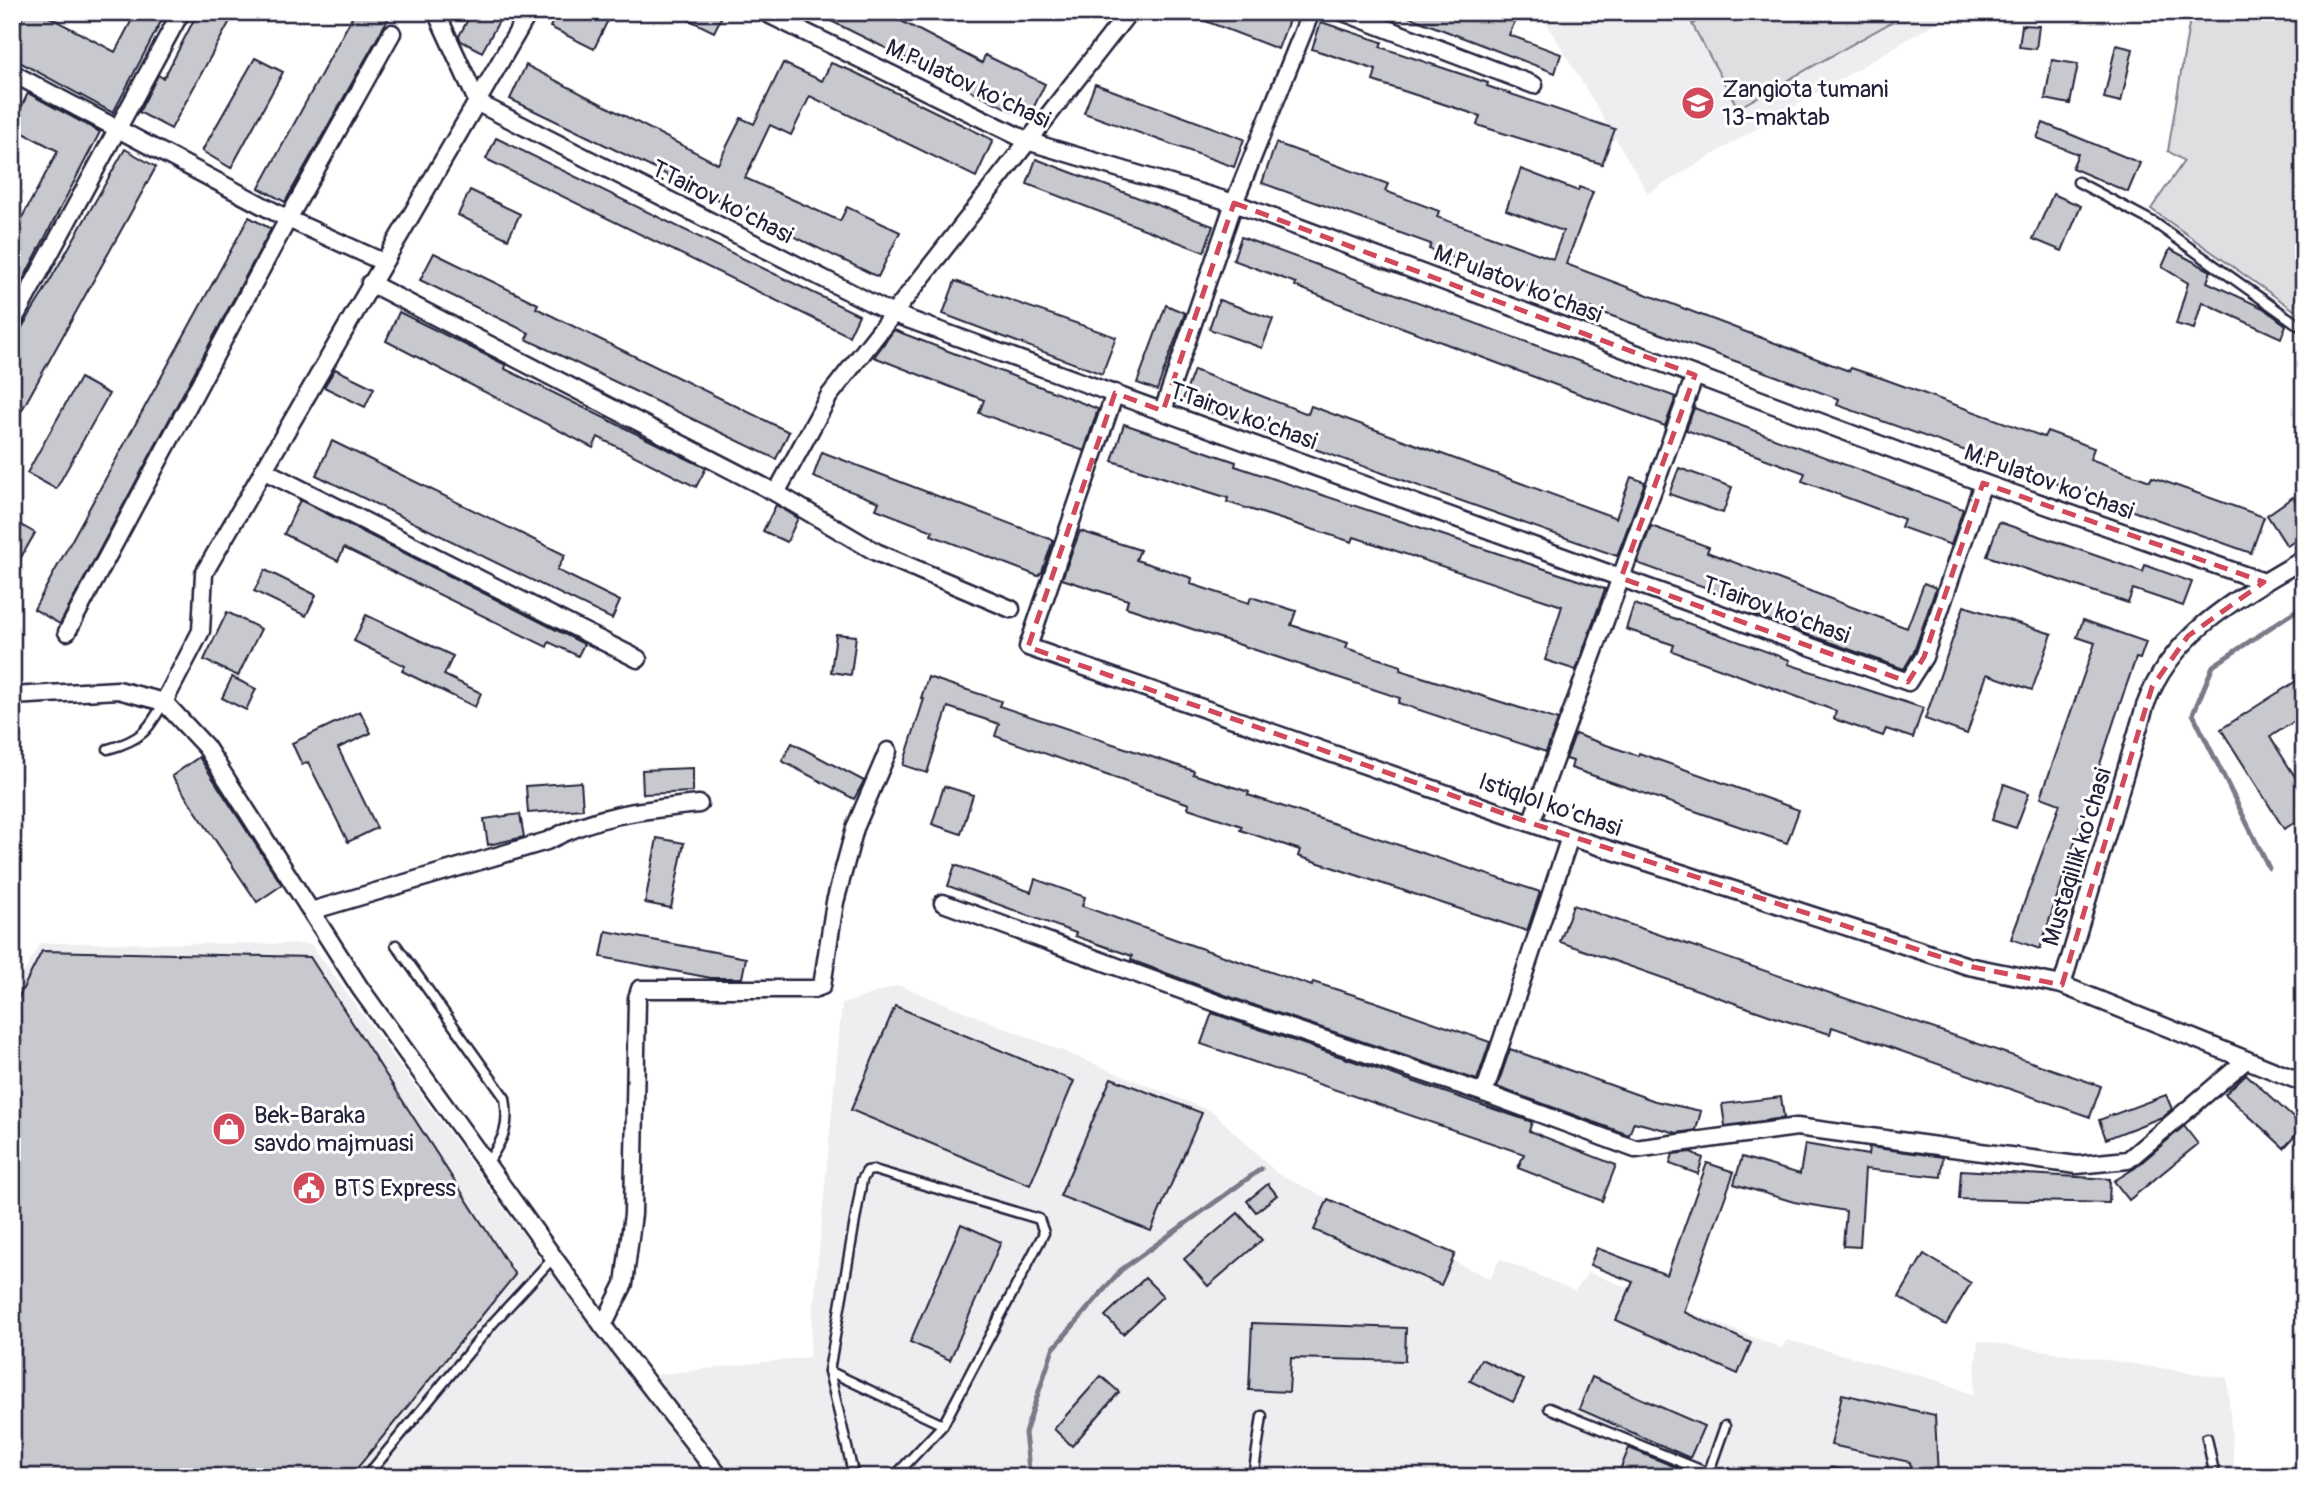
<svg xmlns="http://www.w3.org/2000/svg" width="2316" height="1489" font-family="Pangolin,sans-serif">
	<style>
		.built { fill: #eeeef1 }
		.green { fill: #dfdfe2; stroke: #80808e; stroke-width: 2 }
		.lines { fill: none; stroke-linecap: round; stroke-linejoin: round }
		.stream { stroke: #7a7a88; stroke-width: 5 }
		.building { fill: #c8c8cf; stroke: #22223b; stroke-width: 2 }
		.service-casing { stroke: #22223b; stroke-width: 13 }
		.minor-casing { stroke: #22223b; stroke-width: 21 }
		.service { stroke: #fff; stroke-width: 8 }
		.minor { stroke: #fff; stroke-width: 16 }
		.marked { fill: none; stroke: #d1495b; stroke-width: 5; stroke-dasharray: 14 9; stroke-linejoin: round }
		.labels { text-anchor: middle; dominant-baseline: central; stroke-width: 6; stroke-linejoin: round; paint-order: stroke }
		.street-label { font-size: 24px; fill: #22223b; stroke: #fff }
		.poi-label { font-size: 24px; fill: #22223b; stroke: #fff; text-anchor: start }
	</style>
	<rect width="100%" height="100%" fill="#fff"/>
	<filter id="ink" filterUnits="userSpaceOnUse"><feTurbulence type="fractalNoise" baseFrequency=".0143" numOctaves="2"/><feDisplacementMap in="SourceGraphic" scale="14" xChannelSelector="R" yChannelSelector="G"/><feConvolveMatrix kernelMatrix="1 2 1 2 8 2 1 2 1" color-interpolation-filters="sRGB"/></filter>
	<g filter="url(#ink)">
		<g class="built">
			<polygon points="1540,12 1954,12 1648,193"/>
			<polygon points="40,943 311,944 543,1262 711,1477 12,1477 12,995"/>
			<polygon points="899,985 1213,1112 1278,1174 1490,1279 1500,1259 1575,1291 1588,1272 1781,1348 1787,1340 1940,1381 1973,1395 1978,1341 2227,1378 2235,1477 732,1477 654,1375 809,1357 842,1004"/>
		</g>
		<g class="green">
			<polygon points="1714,12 1893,12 1897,19 1738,108 1692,24"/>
			<polygon points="2191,12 2304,12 2304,317 2151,209 2184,161 2168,151"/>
		</g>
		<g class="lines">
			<g class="stream">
				<polyline points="2269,868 2193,714 2213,666 2304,605"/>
				<polyline points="1033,1477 1029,1469 1025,1433 1053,1349 1121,1270 1261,1169"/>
			</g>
		</g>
		<g class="building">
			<polygon points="25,12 40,12 115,52 136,12 166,12 113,113 12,58 12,23 18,26"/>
			<polygon points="198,12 235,12 171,129 139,112 158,75 163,78 166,74"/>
			<polygon points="355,12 392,12 285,202 259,188"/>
			<polygon points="472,12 504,12 482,52 461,41 459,36"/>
			<polygon points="557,12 593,12 608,20 594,49 550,27"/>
			<polygon points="673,12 724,12 714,32"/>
			<polygon points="813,12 884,12 982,63 985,55 1045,84 1028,119"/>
			<polygon points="1182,12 1292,12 1278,49"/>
			<polygon points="1396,12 1492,12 1515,21 1509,35 1561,54 1555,73"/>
			<polygon points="1321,22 1382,42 1380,47 1488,83 1487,86 1615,129 1602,164 1477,125 1480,116 1373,81 1376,70 1312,49"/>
			<polygon points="2022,25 2039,26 2036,49 2019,47"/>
			<polygon points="2116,45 2133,49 2121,102 2104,98"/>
			<polygon points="255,58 283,72 231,168 202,151"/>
			<polygon points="2052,60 2078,64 2070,104 2045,99"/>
			<polygon points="783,63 822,81 831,63 852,71 993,140 976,177 810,96 791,135 770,125 745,178 840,221 847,207 900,232 878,277 510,99 526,65 718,164 741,118 754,124"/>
			<polygon points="1095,84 1244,139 1234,167 1084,113"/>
			<polygon points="28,93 100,132 12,301 12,236 58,151 12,127"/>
			<polygon points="2043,123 2140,163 2128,192 2072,168 2078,154 2037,138"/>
			<polygon points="496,138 859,315 849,336 486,159"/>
			<polygon points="1276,143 1388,184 1385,191 1439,211 1437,217 1553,259 1563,231 1506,210 1521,169 1578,191 1579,187 1593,192 1566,264 1849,371 1851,368 1884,379 2044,437 2047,431 2094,448 2090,459 2150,481 2152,477 2264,517 2251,553 1837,405 1839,399 1429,249 1431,244 1262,183"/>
			<polygon points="125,149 156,167 12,428 12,333 21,329 40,298"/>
			<polygon points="1036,159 1213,226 1204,252 1027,184"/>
			<polygon points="470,190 520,214 508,239 458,215"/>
			<polygon points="2053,194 2081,206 2062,251 2033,239"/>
			<polygon points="249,217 271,229 60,624 34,609"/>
			<polygon points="1241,237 1676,397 1665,426 1348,307 1295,286 1296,283 1233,260"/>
			<polygon points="2170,249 2211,271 2207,282 2263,308 2286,325 2281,338 2202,302 2194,329 2176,324 2188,283 2162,267"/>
			<polygon points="434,253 538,304 536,308 789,432 776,459 526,339 529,333 420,280"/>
			<polygon points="955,281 1116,337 1102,374 943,314"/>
			<polygon points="1219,300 1273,319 1262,348 1209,329"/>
			<polygon points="1166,305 1185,313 1157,390 1137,383"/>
			<polygon points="399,312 506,365 505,369 706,468 696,487 598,437 593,448 386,341"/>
			<polygon points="894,330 1098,409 1084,451 979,413 984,400 874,357"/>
			<polygon points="335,369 374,388 365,407 324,387"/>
			<polygon points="1194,370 1308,414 1311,406 1616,518 1631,477 1645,482 1617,556 1182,402"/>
			<polygon points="80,378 109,394 56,489 27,473"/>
			<polygon points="1694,408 1963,509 1951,545 1901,527 1904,519 1802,481 1805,473 1686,430"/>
			<polygon points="1124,424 1236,462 1235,466 1605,589 1576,670 1545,660 1562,606 1354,537 1352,542 1274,517 1227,502 1228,498 1112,461"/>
			<polygon points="332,441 565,555 557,570 620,601 612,619 316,475"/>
			<polygon points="822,452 1053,540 1042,572 1038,576 931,535 933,531 876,509 879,502 813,477"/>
			<polygon points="1679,468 1732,487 1723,513 1669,494"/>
			<polygon points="2293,497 2304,513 2304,535 2287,546 2267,515"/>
			<polygon points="300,500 584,644 578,656 549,642 547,647 344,548 338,561 284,534"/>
			<polygon points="776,505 798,518 787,542 763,531"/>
			<polygon points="12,520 35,533 12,573"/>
			<polygon points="1999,522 2143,572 2145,565 2192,582 2183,606 2133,589 2128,603 1987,556"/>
			<polygon points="1651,526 1709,547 1707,552 1907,628 1924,583 1936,588 1914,652 1904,669 1754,615 1758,606 1637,563"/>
			<polygon points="1080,531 1140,550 1136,560 1192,578 1191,584 1249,603 1251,597 1296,611 1291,625 1348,643 1346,648 1401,666 1400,670 1558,720 1546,752 1398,703 1400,698 1126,607 1128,600 1062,579"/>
			<polygon points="265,570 316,595 306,616 254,591"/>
			<polygon points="1634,604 1790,660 1788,664 1923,708 1913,738 1886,729 1883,736 1834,719 1836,711 1672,651 1674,645 1626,629"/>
			<polygon points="1964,606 2052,634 2032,690 1987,674 1967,734 1925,719"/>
			<polygon points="227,612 261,629 238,676 204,660"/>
			<polygon points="366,615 453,656 444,675 481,693 475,707 402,671 405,666 354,641"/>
			<polygon points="2083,620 2146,642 2140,659 2136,658 2115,718 2040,949 2011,939 2060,804 2041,797 2095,643 2077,637"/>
			<polygon points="836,634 856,636 851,675 831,672"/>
			<polygon points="2304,676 2304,715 2270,737 2304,791 2304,817 2284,829 2221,729"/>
			<polygon points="232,677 256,689 246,710 222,698"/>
			<polygon points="928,677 1001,701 999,706 1194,771 1193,774 1249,792 1248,795 1540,892 1527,931 1298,856 1300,850 1240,830 1242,826 1188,808 1189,804 995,736 999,724 948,707 927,773 903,765 924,699 921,698"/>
			<polygon points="360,711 371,733 338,748 377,828 348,842 308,762 302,765 292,743"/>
			<polygon points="1575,734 1638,756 1639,753 1799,810 1787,843 1571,768 1573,761 1566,759"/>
			<polygon points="792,743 864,781 854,799 782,761"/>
			<polygon points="199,757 282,885 257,902 172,776"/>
			<polygon points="693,768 693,792 643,794 642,770"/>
			<polygon points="581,782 583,809 528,813 526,786"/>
			<polygon points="2004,784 2029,793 2016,828 1992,820"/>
			<polygon points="944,786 973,795 961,834 932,824"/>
			<polygon points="520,814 524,837 488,845 484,819"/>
			<polygon points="657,838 684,843 671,908 645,903"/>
			<polygon points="955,865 1031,892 1035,879 1085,897 1082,906 1194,946 1312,986 1313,982 1373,1001 1490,1042 1477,1080 1233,998 1131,960 1132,956 1075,936 1076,933 948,886"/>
			<polygon points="1573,905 2101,1086 2090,1117 1832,1027 1830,1034 1783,1020 1560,942"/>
			<polygon points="606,931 746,958 742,978 711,978 601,957"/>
			<polygon points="42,951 310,957 515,1275 350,1477 12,1477 12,1010"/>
			<polygon points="895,1006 1074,1081 1030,1185 851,1110"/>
			<polygon points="1212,1013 1532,1122 1529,1131 1616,1165 1602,1201 1518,1168 1524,1154 1201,1044"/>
			<polygon points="1510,1049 1655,1101 1701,1111 1696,1130 1677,1133 1634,1122 1629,1135 1497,1087"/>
			<polygon points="2246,1074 2303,1127 2284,1148 2225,1094"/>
			<polygon points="1111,1078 1202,1113 1151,1231 1060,1196"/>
			<polygon points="2166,1095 2172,1109 2162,1117 2106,1139 2099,1120"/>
			<polygon points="1781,1097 1784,1118 1725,1126 1722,1104"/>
			<polygon points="2184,1126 2198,1144 2129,1200 2114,1181 2135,1168"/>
			<polygon points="1805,1144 1868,1155 1869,1147 1943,1157 1941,1177 1865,1169 1860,1247 1843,1246 1846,1211 1794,1202 1734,1184 1742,1157 1800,1174"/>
			<polygon points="1691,1152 1703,1158 1698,1174 1670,1164 1673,1154"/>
			<polygon points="1707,1163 1734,1172 1684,1312 1751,1343 1738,1374 1616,1320 1633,1282 1590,1265 1597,1248 1667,1275"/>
			<polygon points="1961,1170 2110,1179 2109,1203 1959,1199"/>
			<polygon points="1268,1184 1277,1195 1256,1212 1247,1201"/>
			<polygon points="1328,1199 1455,1254 1441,1285 1314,1230"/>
			<polygon points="1238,1213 1262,1240 1208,1286 1184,1259"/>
			<polygon points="961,1224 1001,1242 950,1360 910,1342"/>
			<polygon points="1924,1254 1971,1283 1946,1325 1899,1297"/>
			<polygon points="1145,1278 1163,1296 1123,1334 1105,1316"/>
			<polygon points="1252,1323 1406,1328 1405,1361 1291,1358 1289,1392 1249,1390"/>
			<polygon points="1481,1359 1524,1380 1513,1402 1470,1381"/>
			<polygon points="1101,1376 1119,1392 1072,1446 1054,1429"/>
			<polygon points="1592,1377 1704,1426 1690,1458 1579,1409"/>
			<polygon points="1842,1394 1935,1415 1938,1477 1911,1477 1910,1462 1831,1445"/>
			<polygon points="1629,1448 1700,1477 1617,1477"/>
		</g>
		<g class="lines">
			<defs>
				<g id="service">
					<polyline points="2078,182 2155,223 2304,329"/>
					<path d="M108 749C141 740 148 731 164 702"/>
					<path d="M396 945 505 1098C510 1129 503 1138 487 1164"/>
					<polyline points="829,1371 854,1477"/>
					<polyline points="1549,1408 1708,1473"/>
					<polyline points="2207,1438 2215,1477"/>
					<polyline points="366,1477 492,1324 554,1257"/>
					<polyline points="894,1477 943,1425 1044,1233 1039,1219 874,1170 867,1171 862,1180 829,1371 943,1425"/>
					<polyline points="1253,1477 1262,1416"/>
					<polyline points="1707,1477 1725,1426"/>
					<polyline points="1825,1477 1832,1473 1851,1477"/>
				</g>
				<g id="minor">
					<polyline points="436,12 478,103 891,313 1908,682 1924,657 1983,483"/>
					<polyline points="764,12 1030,142 1234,203 1983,483 2264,582"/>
					<polyline points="1343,12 1534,85"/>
					<polyline points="12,73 288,219 383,262"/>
					<polyline points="370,283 776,493 829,396 1129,12"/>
					<polyline points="12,323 181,12"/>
					<polyline points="1115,393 1028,647 1570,837 1968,966 2062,985 2304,1083"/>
					<polyline points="1163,411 1234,203 1311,12"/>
					<polyline points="263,470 638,659"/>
					<polyline points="776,493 876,552 1011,609"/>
					<polyline points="67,632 288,219 392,33"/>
					<polyline points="12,696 118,690 164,702 206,747 360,988 603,1326 720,1477"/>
					<polyline points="164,702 201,631 204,573 529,12"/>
					<polyline points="1531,823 1695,375"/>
					<polyline points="943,903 1230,1008 1484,1093 1635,1149 1797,1127 2077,1165 2128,1160 2245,1061"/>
					<path d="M311 911 547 841C598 814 642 810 699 804"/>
					<path d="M2062 985 2145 706C2172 632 2239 597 2304 559"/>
					<polyline points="1484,1093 1570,837"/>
					<polyline points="603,1326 624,1284 633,1214 637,998 640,989 814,989 822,986 835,902 855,828 888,751"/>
				</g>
			</defs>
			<use href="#service" class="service-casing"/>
			<use href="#minor" class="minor-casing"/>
			<use href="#service" class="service"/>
			<use href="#minor" class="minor"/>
		</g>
	</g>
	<path class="marked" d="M1234 203 1695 375 1621 578 1908 682 1924 657 1983 483 2264 582 2188 636 2152 687 2062 985 1968 966 1531 823 1028 647 1115 393 1163 411Z"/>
	<defs>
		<symbol id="school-disc" viewBox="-11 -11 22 22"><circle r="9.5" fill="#d1495b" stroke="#fff"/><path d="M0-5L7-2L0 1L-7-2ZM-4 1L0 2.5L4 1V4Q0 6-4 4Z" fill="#fff"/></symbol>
		<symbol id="shop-disc" viewBox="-11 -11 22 22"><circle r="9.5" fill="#d1495b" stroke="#fff"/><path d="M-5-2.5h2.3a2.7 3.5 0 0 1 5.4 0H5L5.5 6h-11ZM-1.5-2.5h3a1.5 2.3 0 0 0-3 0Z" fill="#fff"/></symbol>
		<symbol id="civic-disc" viewBox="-11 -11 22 22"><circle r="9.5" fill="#d1495b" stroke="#fff"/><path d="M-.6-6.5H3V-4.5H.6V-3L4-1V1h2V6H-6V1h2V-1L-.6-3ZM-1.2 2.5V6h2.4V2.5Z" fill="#fff"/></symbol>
	</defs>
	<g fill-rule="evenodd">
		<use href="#school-disc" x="1679" y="84" width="38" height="38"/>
		<use href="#shop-disc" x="210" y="1110" width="38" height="38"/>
		<use href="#civic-disc" x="290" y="1169" width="38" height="38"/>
	</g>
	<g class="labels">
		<g class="street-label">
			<text transform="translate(968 84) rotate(25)">M.Pulatov ko'chasi</text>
			<text transform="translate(722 202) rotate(27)">T.Tairov ko'chasi</text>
			<text transform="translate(1518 284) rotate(21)">M.Pulatov ko'chasi</text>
			<text transform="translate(1243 416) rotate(20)">T.Tairov ko'chasi</text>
			<text transform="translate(2049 482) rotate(20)">M.Pulatov ko'chasi</text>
			<text transform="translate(1776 610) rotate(20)">T.Tairov ko'chasi</text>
			<text transform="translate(1550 805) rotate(19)">Istiqlol ko'chasi</text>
			<text transform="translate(2077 857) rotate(-73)">Mustaqillik ko'chasi</text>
		</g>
		<g class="poi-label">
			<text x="1722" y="89">Zangiota tumani<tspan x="1722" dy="28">13-maktab</tspan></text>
			<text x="254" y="1115">Bek-Baraka<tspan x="254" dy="28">savdo majmuasi</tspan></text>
			<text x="334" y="1188">BTS Express</text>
		</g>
	</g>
	<rect width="2316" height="1489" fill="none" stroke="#fff" stroke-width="42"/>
	<rect x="21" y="21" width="2274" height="1447" fill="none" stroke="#22223b" stroke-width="2.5" filter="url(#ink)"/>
</svg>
